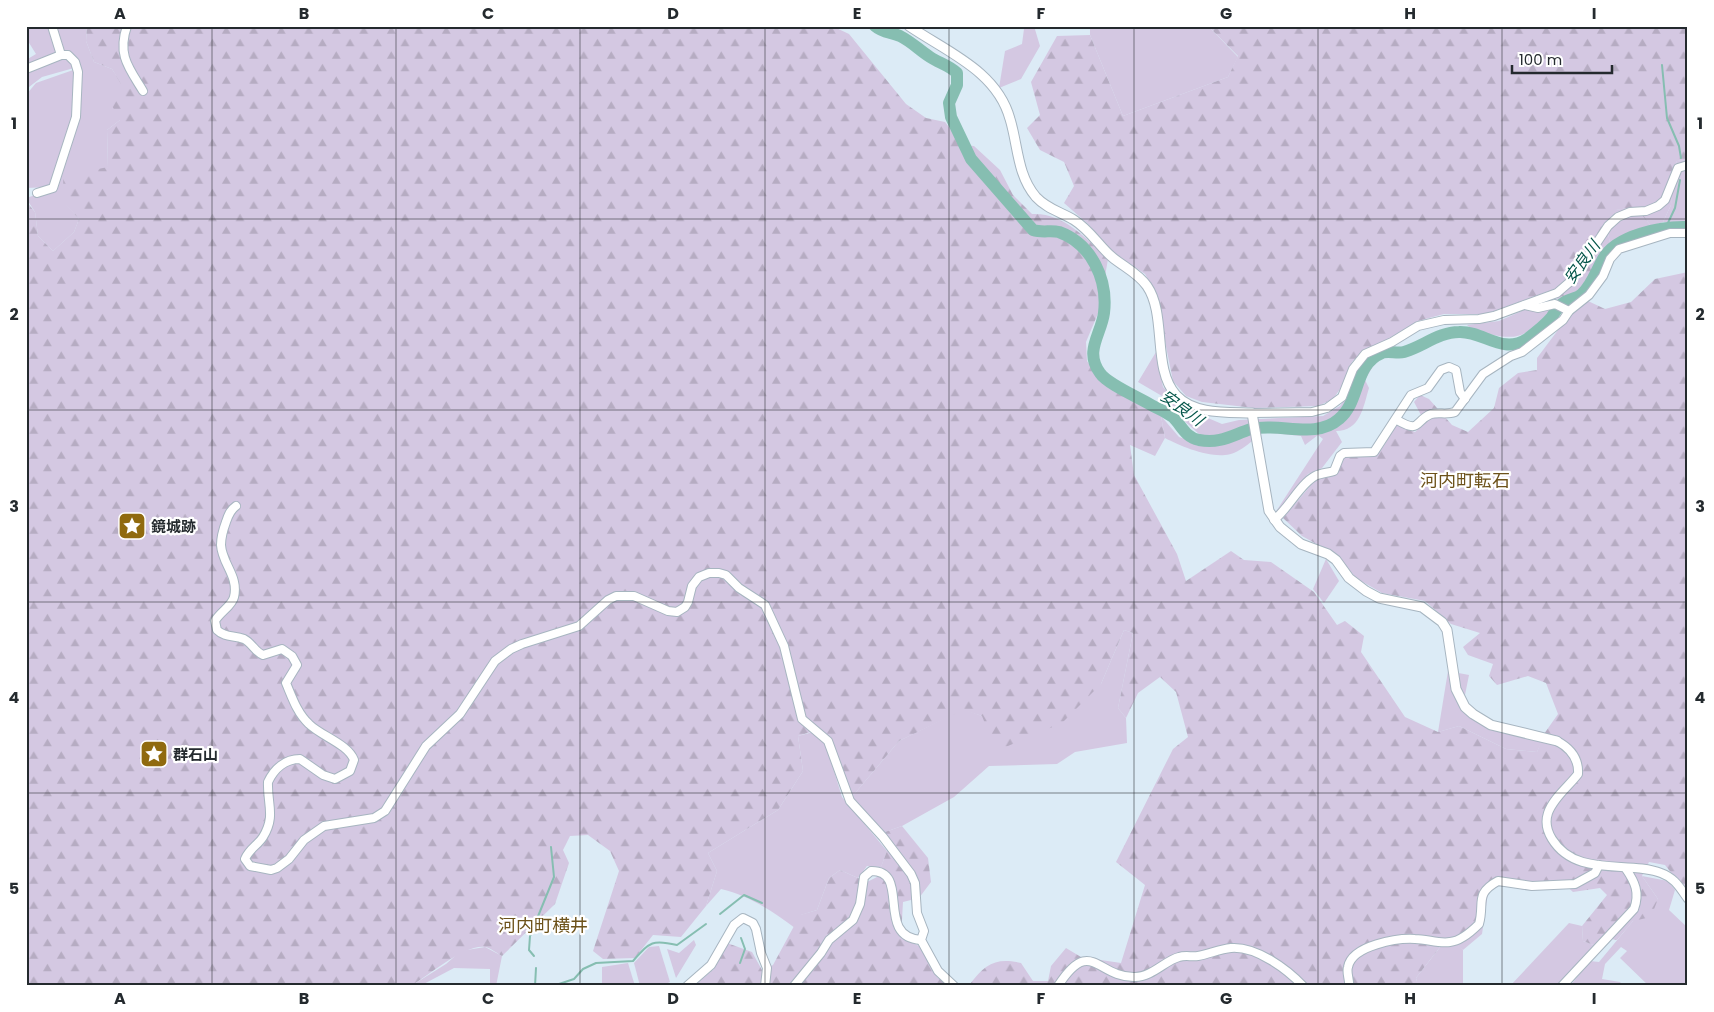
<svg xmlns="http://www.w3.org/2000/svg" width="1714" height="1012" font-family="Poppins,'Noto Sans JP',sans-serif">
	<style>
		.green { fill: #d4c8e2 }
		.forest { fill: url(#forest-firs) }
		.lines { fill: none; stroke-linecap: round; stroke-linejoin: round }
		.stream { stroke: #86beb1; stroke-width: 2 }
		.river { stroke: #86beb1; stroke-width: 12 }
		.minor-casing { stroke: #a7b5c0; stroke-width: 10 }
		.tertiary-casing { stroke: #a7b5c0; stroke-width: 11 }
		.minor { stroke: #fff; stroke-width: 8 }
		.tertiary { stroke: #fff; stroke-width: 9 }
		.grid { fill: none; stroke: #242a2e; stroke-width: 1; stroke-opacity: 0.55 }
		.labels { text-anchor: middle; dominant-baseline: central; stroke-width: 4.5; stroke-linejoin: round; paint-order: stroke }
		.poi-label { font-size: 15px; font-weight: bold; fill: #242a2e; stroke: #fff; text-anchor: start }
		.water-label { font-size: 16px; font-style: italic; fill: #045549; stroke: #fff }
		.quarter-label { font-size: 18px; fill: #6d521a; stroke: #fff }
		.neatline { fill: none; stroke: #242a2e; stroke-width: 2 }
		.grid-label { font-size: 16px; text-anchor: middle; font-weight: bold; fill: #242a2e }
	</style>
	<defs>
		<pattern id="forest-firs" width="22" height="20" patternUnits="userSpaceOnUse" patternTransform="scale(1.25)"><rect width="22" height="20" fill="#d4c8e2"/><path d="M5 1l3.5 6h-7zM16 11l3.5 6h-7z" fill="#b6acc2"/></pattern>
	</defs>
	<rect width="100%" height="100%" fill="#dcebf6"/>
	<g class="green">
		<path d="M29 26H87L86 41 94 62 112 69 125 89 120 120 107 130 108 167 64 202 79 219 74 232 53 251 38 236 35 212 26 198 55 189C68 149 85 109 81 66L42 77 29 87 26 82V60L36 54 26 38Z"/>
		<polygon points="1016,26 1034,26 1040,46 1021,79 999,88 1005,51 1022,44 1024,29"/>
		<polygon points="1090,26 1208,26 1238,57 1228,77 1123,116 1090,35"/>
		<polygon points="76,69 73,116 51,187 26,188 26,95 36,83"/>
		<polygon points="1688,160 1688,222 1663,222 1671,205 1672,172 1677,161"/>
		<polygon points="1635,207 1651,226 1610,243 1606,223 1615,210"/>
		<path d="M1524 310H1551C1527 333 1523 342 1489 334 1480 332 1473 331 1467 325L1499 321Z"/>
		<path d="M1156 352 1163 387 1182 407 1222 424 1239 420 1323 416 1340 406 1347 397 1357 372 1376 361 1365 380 1369 388C1363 408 1360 431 1336 431L1342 442 1322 468 1308 474 1283 508 1275 513 1323 439 1318 435 1305 445 1301 436 1263 432C1253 440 1238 455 1225 455 1207 457 1180 446 1165 438L1161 416 1179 437 1197 443 1199 434 1171 409 1162 396 1138 382Z"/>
		<polygon points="1326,559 1339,581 1324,603 1313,589"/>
		<polygon points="1124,630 1133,633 1118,708 1126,718 1127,743 1075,752 1057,764 989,766 954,797 902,826 885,832 851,798 899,741 963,709 982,716 1101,684"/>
		<polygon points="1448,671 1469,675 1465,695 1467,715 1491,729 1542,741 1537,752 1506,749 1459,726 1438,732"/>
		<path d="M813 732 826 745 842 797 887 851 881 867 867 866 858 878 840 870 829 878 817 910 801 915 795 928C772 911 750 896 721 889L706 906 717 871 708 853 778 810 803 771 798 736Z"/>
		<polygon points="1642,876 1668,881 1675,890 1669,910 1688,928 1688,986 1649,986 1620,958 1627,951 1621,947 1605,964 1602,979 1620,982 1624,986 1570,986 1590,961 1599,962 1633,921 1658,899"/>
		<polygon points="1569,923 1582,926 1583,941 1596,946 1557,986 1510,986"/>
		<polygon points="1448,937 1463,950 1463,983 1465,986 1418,986 1416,978"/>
		<polygon points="694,940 696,945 676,978 667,949 679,953"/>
		<polygon points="659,946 670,982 661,986 640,986 634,963 649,947"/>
		<polygon points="485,947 502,956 496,986 490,986 490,969 454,968 420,986 411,986 446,964 461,951"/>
		<polygon points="628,963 635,986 602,986 602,967"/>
	</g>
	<g class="forest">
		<path d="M87 26H832L849 34 906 104 926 118 945 122 963 145 974 146 1000 170 1013 195 1032 214C1063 212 1087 239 1108 259L1099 311 1086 342 1087 361 1102 382 1161 416 1165 438 1155 456 1130 445 1134 475 1177 554 1186 581 1231 551 1244 560 1271 562 1314 592 1337 625 1345 621 1364 636 1361 652 1405 717 1438 732 1459 726 1506 749 1537 752 1544 734 1558 714 1546 683 1528 676 1497 685 1489 676 1493 664 1468 655 1463 647 1480 633 1451 624 1425 601 1382 593 1356 578 1338 556 1302 536 1283 518 1317 478 1333 476 1340 469 1341 462 1345 456C1382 460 1379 454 1396 424L1415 432 1423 425 1422 417 1414 402 1420 395 1429 399 1452 425 1468 432 1494 408 1499 388 1518 373 1537 370V358L1567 318 1588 301 1605 309 1631 302 1655 279 1688 272V894L1665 865 1649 862 1642 876 1658 899 1651 917 1633 921 1617 940 1606 938 1596 946 1583 941 1582 926 1607 895 1600 888 1573 892 1562 882H1533L1524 890 1501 884 1488 893 1482 934 1463 950 1447 938 1416 978 1418 986H961L970 984C985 964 996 957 1021 963L1033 981H1048L1051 966 1066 948 1081 957 1121 963 1145 885 1116 862 1173 749 1188 737 1176 692 1160 677 1138 693 1126 718 1118 708 1133 633 1124 630 1101 684 1062 723 996 751 982 716 963 710 899 741 851 798 833 742 820 729 798 736 803 771 778 810 708 853 717 871 706 906 681 937 653 935 635 958 603 959 593 951 619 871 610 851 588 835 570 836 563 850 569 863 555 904 502 956C498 954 491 948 485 947 465 944 429 975 411 986H26V201L35 212 38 236 53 251 74 232 79 219 64 203 63 176 108 167 107 130 120 120 111 104 124 89 112 69 94 62 86 41Z"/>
		<polygon points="1208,26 1688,26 1688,160 1677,161 1672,172 1671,205 1663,222 1651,226 1635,207 1616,210 1606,223 1610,243 1578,292 1560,301 1549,291 1486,314 1444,314 1418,321 1386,340 1364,350 1352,362 1344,383 1333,399 1318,406 1254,408 1202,402 1186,396 1173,381 1155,292 1145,274 1112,252 1088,224 1064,203 1074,186 1064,162 1040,150 1027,128 1040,115 1031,82 1057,36 1090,35 1123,116 1228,77 1238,56"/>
		<polygon points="902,826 928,858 931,882 919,898 903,902 901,937 919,946 937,977 949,986 694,986 714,969 727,943 752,952 762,970 773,965 800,915 817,910 829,878 840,870 867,882 877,877 887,851 895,849 885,832"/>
	</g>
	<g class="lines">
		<g class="stream">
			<polyline points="1662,65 1667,118 1679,146 1681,158"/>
			<polyline points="1666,227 1675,208 1680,180"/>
			<polyline points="720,914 744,895 762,903"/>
			<polyline points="534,956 529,950 530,936 554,877 551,847"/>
			<polyline points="740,963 745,949 741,938"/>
			<polyline points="535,986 536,968"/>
			<path d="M553 986 574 979 583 969 596 963 633 961C650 942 652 939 677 945L706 924"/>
		</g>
		<path class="river" d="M875 26C883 33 891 32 900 36 912 42 919 50 930 57 939 63 949 65 957 73V85L949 103 951 117 971 159 1033 230C1042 233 1051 230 1059 232 1092 244 1108 280 1104 313 1101 335 1084 351 1100 373 1107 384 1140 398 1153 406 1160 409 1167 413 1173 417 1182 426 1185 437 1199 440 1221 444 1232 435 1251 429 1280 422 1315 440 1339 419 1361 401 1353 365 1382 353 1388 350 1397 354 1404 352 1422 347 1439 332 1459 332 1484 331 1502 355 1527 339 1535 333 1545 325 1551 318 1554 314 1557 307 1562 304 1567 299 1577 299 1582 294 1592 285 1596 271 1603 259 1616 235 1662 226 1688 227"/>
		<defs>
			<g id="minor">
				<path d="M127 26C117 55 129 68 143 91"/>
				<polyline points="26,69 61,55 52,26"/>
				<polyline points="37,193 53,188 76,117 78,72 75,62 68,55 61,55"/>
				<polyline points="1525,305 1538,308 1555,304 1569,311"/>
				<polyline points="1252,413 1312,412 1327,408 1342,397 1353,369 1365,354 1392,342 1418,326 1444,320 1479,319 1494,316 1557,293 1572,280 1608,226 1618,217 1630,212 1646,211 1658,206 1665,200 1678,168 1688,165"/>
				<path d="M1397 420C1421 434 1414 421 1431 414 1439 412 1447 415 1455 412L1483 374 1511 356 1522 352 1563 320 1569 311 1589 295 1603 276 1610 259 1619 249 1670 233H1688"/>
				<path d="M236 506C230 510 228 516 226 522 223 530 221 537 221 545 222 564 239 576 234 597 232 606 220 612 215 621L217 630C225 638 234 635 244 639 252 643 255 652 263 655L282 649 292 656 297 665 286 683C292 697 297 713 309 724 321 736 348 744 354 760L350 771 335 779 323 775 300 759C285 759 274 769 268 782 267 804 276 816 263 837 258 845 249 849 245 859L250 866 271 870 277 868 289 859 304 840 324 826 374 818 385 811 426 746 460 714 495 661 511 649 522 644 579 626 608 600 616 596H634L668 611 677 612 685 607 688 602 692 586 699 577 709 573H719L726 575 739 588 765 605 784 646 802 719 828 741 850 801 883 837 911 874 915 883 917 913 924 931 921 940 938 971 954 986"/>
				<path d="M1274 520C1289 508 1300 484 1315 476 1321 473 1328 473 1334 471L1340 456 1344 453 1374 452 1411 395 1428 388 1441 370 1449 367 1456 370 1460 392 1465 399"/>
				<path d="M1557 741C1570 748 1579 758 1578 774 1569 786 1553 798 1548 813 1545 822 1547 831 1552 839 1576 878 1628 860 1661 873 1675 878 1680 888 1688 899"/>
				<polyline points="687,986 711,965 734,925 743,918 753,923 756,929 761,953 767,968 765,986"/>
				<path d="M794 986 821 953 829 940 853 920 860 904 864 877 871 871C912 870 874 937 921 940"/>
				<path d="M1058 986C1091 935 1097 978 1135 977 1152 977 1166 960 1179 957 1185 955 1192 957 1198 956 1209 954 1220 949 1231 948 1256 946 1287 969 1303 986"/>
				<path d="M1349 986C1350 980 1346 973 1348 967 1352 945 1398 938 1415 939 1427 939 1439 944 1450 942 1461 941 1471 932 1479 924 1485 903 1474 894 1498 881L1532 886 1575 884 1595 873 1599 865"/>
				<path d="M1562 986 1634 909C1640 893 1635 882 1626 869"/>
			</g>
			<path id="tertiary" d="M909 26C947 52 997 71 1010 119 1018 145 1017 175 1036 197 1047 209 1061 212 1074 220 1090 230 1099 246 1112 257 1124 267 1138 273 1147 286 1167 315 1152 369 1176 395 1194 415 1228 412 1252 413L1269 511 1280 527 1301 544 1328 554 1336 560 1349 578 1366 591 1379 598 1422 607 1442 622 1447 630 1456 689 1465 707 1473 714 1491 725 1557 741"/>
		</defs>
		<use href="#minor" class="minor-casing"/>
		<use href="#tertiary" class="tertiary-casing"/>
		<use href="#minor" class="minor"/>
		<use href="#tertiary" class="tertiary"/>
	</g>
	<path class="grid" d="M212 26V986M396 26V986M580 26V986M765 26V986M949 26V986M1134 26V986M1318 26V986M1502 26V986M26 219H1688M26 410H1688M26 602H1688M26 793H1688"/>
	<defs>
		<symbol id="sight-square" viewBox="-11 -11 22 22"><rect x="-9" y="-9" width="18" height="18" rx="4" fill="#906a0f" stroke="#fff"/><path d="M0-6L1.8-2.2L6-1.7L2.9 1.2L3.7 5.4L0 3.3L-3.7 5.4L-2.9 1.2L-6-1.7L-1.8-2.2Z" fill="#fff"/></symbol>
	</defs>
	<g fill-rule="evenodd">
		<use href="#sight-square" x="116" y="510" width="32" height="32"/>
		<use href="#sight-square" x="138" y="738" width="32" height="32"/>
	</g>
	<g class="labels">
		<g class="poi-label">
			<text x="151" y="526">鏡城跡</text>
			<text x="173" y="754">群石山</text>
		</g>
		<g class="water-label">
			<text transform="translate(1582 262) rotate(-54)">安良川</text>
			<text transform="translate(1182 408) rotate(36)">安良川</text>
		</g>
		<g class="quarter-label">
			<text x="1465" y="480">河内町転石</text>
			<text x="543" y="925">河内町横井</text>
		</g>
	</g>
	<rect width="1714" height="1012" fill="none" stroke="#ffffff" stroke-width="55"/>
	<path d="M1512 65v8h100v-8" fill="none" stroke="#242a2e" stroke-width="2.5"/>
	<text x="1519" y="65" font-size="15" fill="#242a2e" stroke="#ffffff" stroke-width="4" paint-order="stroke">100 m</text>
	<rect x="28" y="28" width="1658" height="956" class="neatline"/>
	<g class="grid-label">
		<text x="120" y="19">A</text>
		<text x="304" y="19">B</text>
		<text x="488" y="19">C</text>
		<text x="673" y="19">D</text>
		<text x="857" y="19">E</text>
		<text x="1041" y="19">F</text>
		<text x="1226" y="19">G</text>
		<text x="1410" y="19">H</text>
		<text x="1594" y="19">I</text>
		<text x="14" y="129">1</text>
		<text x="1700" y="129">1</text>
		<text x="14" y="320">2</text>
		<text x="1700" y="320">2</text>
		<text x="14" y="512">3</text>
		<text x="1700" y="512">3</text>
		<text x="14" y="703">4</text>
		<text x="1700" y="703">4</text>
		<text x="14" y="894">5</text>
		<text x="1700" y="894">5</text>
		<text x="120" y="1004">A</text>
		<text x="304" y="1004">B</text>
		<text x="488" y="1004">C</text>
		<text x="673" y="1004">D</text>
		<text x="857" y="1004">E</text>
		<text x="1041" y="1004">F</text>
		<text x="1226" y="1004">G</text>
		<text x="1410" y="1004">H</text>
		<text x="1594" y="1004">I</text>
	</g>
</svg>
